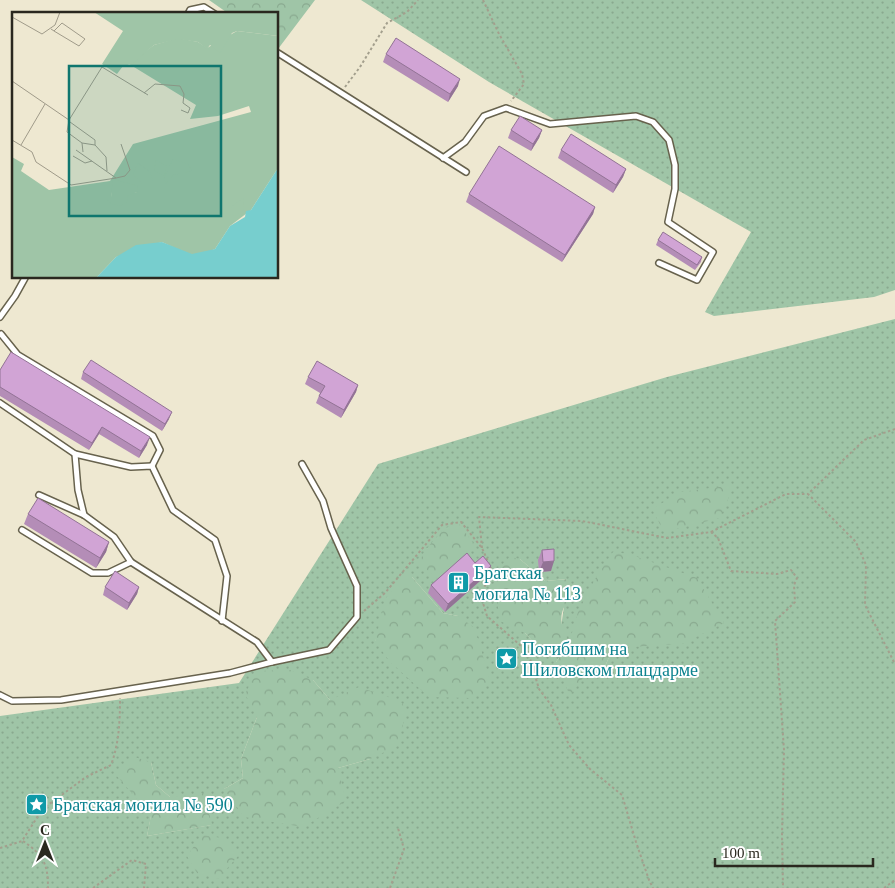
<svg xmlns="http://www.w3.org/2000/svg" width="895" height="888" font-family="Georgia,serif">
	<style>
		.green { fill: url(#green-dots); fill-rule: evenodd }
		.forest { fill: url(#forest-crowns) }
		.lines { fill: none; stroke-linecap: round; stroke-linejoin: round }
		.lane-casing { stroke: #67624d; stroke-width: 8 }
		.path { stroke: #a39f8d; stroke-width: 2; stroke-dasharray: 2.5 2.5; stroke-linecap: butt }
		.lane { stroke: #fff; stroke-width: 5 }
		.wall { fill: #b48db7 }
		.shaded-wall { fill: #927395 }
		.building { fill: #d1a4d5; stroke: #927395 }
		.labels { text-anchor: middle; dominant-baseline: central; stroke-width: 4; stroke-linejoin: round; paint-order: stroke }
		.culture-label { font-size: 18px; fill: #0d838f; stroke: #fff; text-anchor: start }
		.inset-road { fill: none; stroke: #a09b8a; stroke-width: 1 }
		.view { fill: #0f766e; fill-opacity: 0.15; stroke: #0f766e; stroke-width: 2.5 }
		.inset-edge { fill: none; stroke: #2a281f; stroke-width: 2.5 }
	</style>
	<defs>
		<pattern id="green-dots" width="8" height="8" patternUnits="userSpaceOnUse" patternTransform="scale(1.25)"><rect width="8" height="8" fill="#9fc5a7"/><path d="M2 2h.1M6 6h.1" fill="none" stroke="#89a98f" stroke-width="1.8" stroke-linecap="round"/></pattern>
		<pattern id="forest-crowns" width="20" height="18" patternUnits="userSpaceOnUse" patternTransform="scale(1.25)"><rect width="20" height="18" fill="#9fc5a7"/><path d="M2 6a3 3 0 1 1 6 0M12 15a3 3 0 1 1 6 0" fill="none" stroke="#89a98f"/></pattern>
	</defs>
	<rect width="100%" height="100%" fill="#eee8d1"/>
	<g class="green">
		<polygon points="361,0 895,0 895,290 874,297 714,316 705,312 751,232 489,82"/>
		<path d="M895 319V888H0V716L239 683 378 464 667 377ZM520 559 545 581 568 579 561 627 537 646 525 633ZM412 577 443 613 458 616 375 641ZM569 643 613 648 603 671 556 662ZM313 680 330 700 370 759 338 768 224 789 243 778 241 759 257 717ZM151 762 156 785 170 797 211 825 147 836 151 816Z"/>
	</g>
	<g class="forest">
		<polygon points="209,0 315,0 278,49 278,14 229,14"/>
		<polygon points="734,485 720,518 664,532 652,509 681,492"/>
		<polygon points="459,524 473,543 462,561 440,581 419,563 425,550 445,528"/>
		<polygon points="613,552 629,554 697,578 724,623 682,644 613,648 603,671 590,668 570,696 556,662 569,643 578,612 595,579"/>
		<path d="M510 557 520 559 545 581 568 579 576 591C562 606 556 618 567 638L555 652 537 646 525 633 500 621 493 573Z"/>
		<polygon points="405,574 412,577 443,613 458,616 475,628 490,681 470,698 429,697 390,662 375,641 386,598"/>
		<polygon points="290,670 313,680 330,700 359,687 400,701 407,710 397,746 370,759 338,768 346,801 303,827 244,817 224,789 243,778 241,759 257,717 245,694 257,671"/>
		<polygon points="131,756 151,762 156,785 170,797 204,793 212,825 147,836 151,815 116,775"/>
		<polygon points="202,835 222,838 238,856 218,879 197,873 187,856"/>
	</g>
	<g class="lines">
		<defs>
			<g id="lane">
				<polyline points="188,14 190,10 204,7 215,14"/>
				<polyline points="278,53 466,172"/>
				<polyline points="443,158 465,142 484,116 506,108 550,124 636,116 653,122 669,140 675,165 675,189 668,222 713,252 697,280 659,263"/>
				<polyline points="0,317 15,296 25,278"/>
				<polyline points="1,334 18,355 153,436 160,450 152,466"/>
				<polyline points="0,403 75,454 78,490 84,515"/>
				<polyline points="75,454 131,467 152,466 173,510 215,540 227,576 222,621"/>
				<polyline points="22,530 92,573 108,573 131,562"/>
				<polyline points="272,662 329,650 357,617 357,586 331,528 323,501 302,464"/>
				<polyline points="0,695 12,701 61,700 230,673 272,662 257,642 131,562 114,537 84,515 39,495"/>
			</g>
		</defs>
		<use href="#lane" class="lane-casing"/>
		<g class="path">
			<polyline points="483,0 499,34 522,74 524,84 511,101"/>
			<polyline points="345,87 360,67 387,23 407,12 418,0"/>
			<polyline points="895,429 864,440 808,494 856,542 866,565 865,605 895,664"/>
			<polyline points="711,532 786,494 808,494"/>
			<polyline points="482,548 479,517 582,521 667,538 711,532 718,538 731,571 777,574 791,570 797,578 794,585 795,602 775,621 784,750 782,835 783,888"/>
			<polyline points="364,611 385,593 442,525 461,522 482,548 493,573 485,585 483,603 487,616 528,652 539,689 551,705 569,745 590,769 622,795 636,842 649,880 653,888"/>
			<path d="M23 841C43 855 48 863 48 888"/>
			<path d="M0 848 22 841 38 816 48 805 86 777 111 765C119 743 120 722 120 698"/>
			<polyline points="93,888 132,860 146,864 144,888"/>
			<polyline points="390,888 404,849 398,828"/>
			<polyline points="884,888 895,880"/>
		</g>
		<use href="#lane" class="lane"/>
	</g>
	<g class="wall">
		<polygon points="386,54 458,86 448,102 383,62"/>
		<polygon points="511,130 542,130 539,138 531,151 508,138"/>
		<polygon points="561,150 626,169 623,177 613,193 558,158"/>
		<polygon points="469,194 595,207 593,214 562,262 466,202"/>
		<polygon points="658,240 702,257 701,262 695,270 656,245"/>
		<polygon points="0,370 147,445 139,458 99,434 89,450 0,396"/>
		<polygon points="83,372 169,419 162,431 81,379"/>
		<polygon points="308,377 358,385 356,392 341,418 316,403 320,393 305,384"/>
		<polygon points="28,514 109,542 106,552 96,568 24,524"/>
		<polygon points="542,550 551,571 539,572 538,560"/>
		<polygon points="475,563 489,573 445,612 428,593 431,585"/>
		<polygon points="105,587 139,587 137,594 127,610 103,595"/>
	</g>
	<g class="shaded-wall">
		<polygon points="460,79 458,86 448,102 450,94"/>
		<polygon points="542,130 539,138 531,151 533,144"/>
		<polygon points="626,169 623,177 613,193 616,185"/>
		<polygon points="595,207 593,214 562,262 565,255"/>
		<polygon points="358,385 356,392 341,418 344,410"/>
		<polygon points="172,412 169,419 162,431 165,424"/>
		<polygon points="102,427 99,434 89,450 92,443"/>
		<polygon points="150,437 147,445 139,458 141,451"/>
		<polygon points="109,542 106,552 96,568 100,558"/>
		<polygon points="554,561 551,571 539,572 543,562"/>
		<polygon points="491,566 489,573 445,612 448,604"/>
		<polygon points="139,587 137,594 127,610 129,603"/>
	</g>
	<g class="building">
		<polygon points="396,38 460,79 450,94 386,54"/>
		<polygon points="520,116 542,130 533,144 511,130"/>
		<polygon points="571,134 626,169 616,185 561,150"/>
		<polygon points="499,146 595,207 565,255 469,194"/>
		<polygon points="663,232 702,257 697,265 658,240"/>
		<polygon points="11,352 150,437 141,451 102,427 92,443 0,387 0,370"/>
		<polygon points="91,360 172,412 165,424 83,372"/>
		<polygon points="317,361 358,385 344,410 319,396 325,386 308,377"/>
		<polygon points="38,498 109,542 100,558 28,514"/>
		<polygon points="554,549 554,561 543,562 542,550"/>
		<polygon points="467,553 475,563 483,556 491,566 448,604 431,585"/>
		<polygon points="115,571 139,587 129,603 105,587"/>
	</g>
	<defs>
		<symbol id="building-square" viewBox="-11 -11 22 22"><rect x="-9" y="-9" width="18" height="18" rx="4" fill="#0f9aa8" stroke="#fff"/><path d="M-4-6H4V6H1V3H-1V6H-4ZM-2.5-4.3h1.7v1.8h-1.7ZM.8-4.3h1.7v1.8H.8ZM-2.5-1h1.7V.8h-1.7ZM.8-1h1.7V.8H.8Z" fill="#fff"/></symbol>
		<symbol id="sight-square" viewBox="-11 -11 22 22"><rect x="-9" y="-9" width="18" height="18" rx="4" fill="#0f9aa8" stroke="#fff"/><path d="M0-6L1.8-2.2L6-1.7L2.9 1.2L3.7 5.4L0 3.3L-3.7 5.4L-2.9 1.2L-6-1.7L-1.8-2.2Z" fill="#fff"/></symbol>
	</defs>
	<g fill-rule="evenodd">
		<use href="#building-square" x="446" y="570" width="25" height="25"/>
		<use href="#sight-square" x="494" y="646" width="25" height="25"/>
		<use href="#sight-square" x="24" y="792" width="25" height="25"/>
	</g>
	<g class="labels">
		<g class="culture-label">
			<text x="474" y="573">Братская<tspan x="474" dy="21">могила № 113</tspan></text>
			<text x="522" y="649">Погибшим на<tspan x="522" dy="21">Шиловском плацдарме</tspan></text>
			<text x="53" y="805">Братская могила № 590</text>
		</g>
	</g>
	<g transform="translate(12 12)">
		<rect width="266" height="266" fill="#eee8d1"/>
		<path d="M225 19 266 24V156L239 198 218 214 203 237 191 242H176L150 230 104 245 84 266H0V145L12 152 9 159 37 178 98 169 121 132 239 100 237 94 206 104 178 107 184 93 117 52 142 33 166 26 186 30 195 36ZM113 172 125 180 99 185 101 175Z" fill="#9fc5a7" fill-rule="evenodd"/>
		<path d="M82 0H266V24L225 19 220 21 208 41 198 33 195 37 186 30 166 27 142 33 120 52 111 54 105 62 90 52 111 19ZM161 147 176 152 180 159 161 163 154 172 152 166ZM144 148 155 154 152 164 142 159ZM126 151 138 160 141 169 137 172H130L121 162ZM101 167 126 174 125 180 115 184 116 189 109 194 99 192 95 187 99 185ZM231 186 232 198 224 204 218 202V196Z" fill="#9fc5a7"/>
		<path d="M266 156V266H84L104 245 124 233 150 230 180 242 203 237 218 214 233 205 234 199 239 198Z" fill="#77cece"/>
		<path class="inset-road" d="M0 5 30 22 43 13 48 0M39 17 42 19 67 34 73 27 50 11 42 19M0 69 57 108 90 55 136 83M132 81 143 72 168 74 172 82 171 91 178 96 176 101 169 98M57 108 55 120 70 131 71 140M58 110 83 128V133M0 128 20 140 24 150 59 173 104 166 64 138M70 131 83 133 94 145 95 159M9 133 33 92M61 144 73 151 80 149M104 166 113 164 118 158 109 132"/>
		<path class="view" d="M57 54H209V204H57Z"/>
		<rect width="266" height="266" class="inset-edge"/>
	</g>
	<g transform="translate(45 843)" stroke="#ffffff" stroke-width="4" paint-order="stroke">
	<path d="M0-4L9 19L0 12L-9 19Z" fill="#2a281f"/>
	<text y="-8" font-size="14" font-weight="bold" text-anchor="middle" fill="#2a281f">С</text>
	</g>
	<path d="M715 858v8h158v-8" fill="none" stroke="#2a281f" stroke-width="2.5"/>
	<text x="722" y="858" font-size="15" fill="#2a281f" stroke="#ffffff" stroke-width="4" paint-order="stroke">100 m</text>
</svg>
